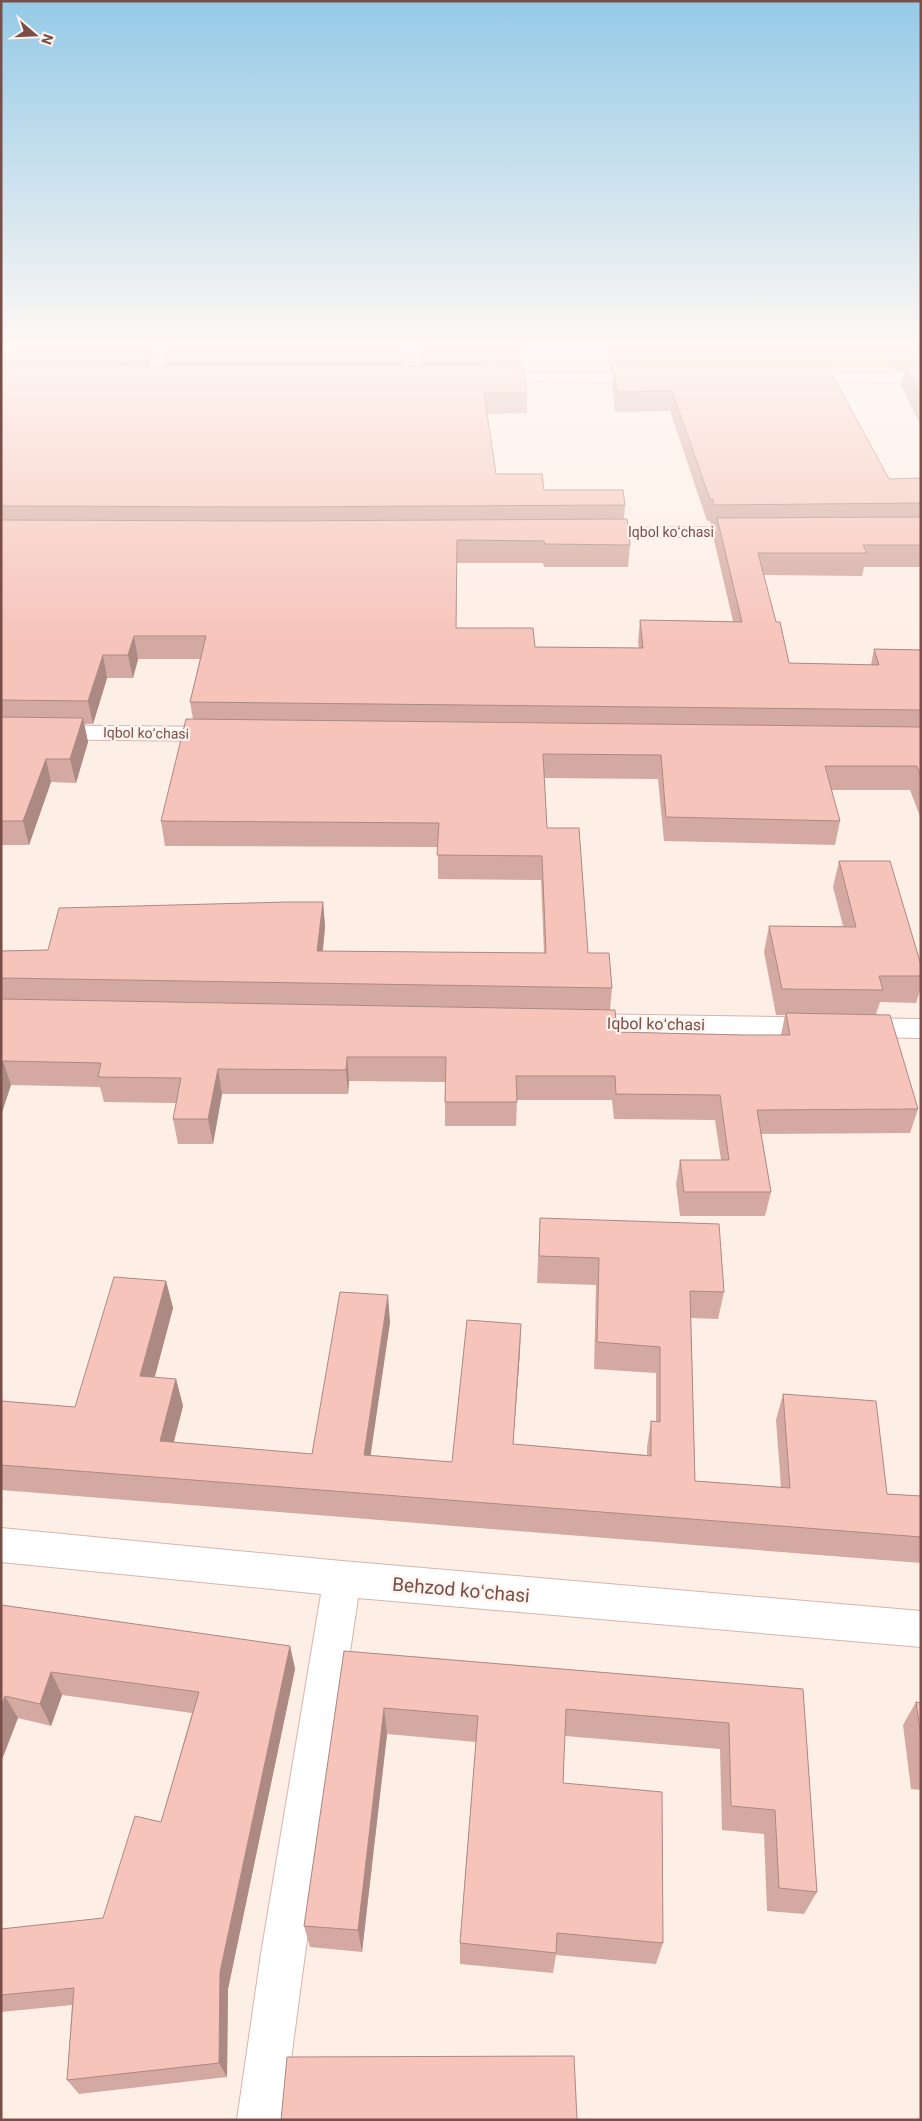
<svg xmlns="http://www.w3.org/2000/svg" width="922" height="2121" font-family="Roboto,sans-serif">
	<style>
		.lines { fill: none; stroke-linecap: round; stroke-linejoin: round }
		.street-casing { stroke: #d4b5ad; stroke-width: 2 }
		.street { fill: #fff; fill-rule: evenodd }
		.wall { fill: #d4a9a1 }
		.shaded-wall { fill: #ac8983 }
		.building { fill: #f6c4bb; stroke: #ac8983 }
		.labels { text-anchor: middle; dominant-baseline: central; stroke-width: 4.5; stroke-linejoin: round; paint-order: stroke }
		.far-street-label { font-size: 14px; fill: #7a4e48; stroke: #fff4ee }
		.street-label { font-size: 16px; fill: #7a4e48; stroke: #fff4ee }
		.near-street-label { font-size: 19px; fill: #7a4e48; stroke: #fff4ee }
	</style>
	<rect width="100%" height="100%" fill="#feefe6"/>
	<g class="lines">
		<defs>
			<g id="street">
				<polygon points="157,344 171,344 162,378 159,381 149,381 146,378"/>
				<polygon points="405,344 419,344 422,378 419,381 409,381 406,378"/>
				<polygon points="488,373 650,373 655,375 658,378 655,381 650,383 483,381 480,378 483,375"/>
				<polygon points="798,373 921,373 921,383 793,381 790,378 793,375"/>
				<polygon points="752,527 758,528 761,532 758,536 590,538 584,537 581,533 584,529 590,528"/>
				<polygon points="1,725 219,727 227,729 230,734 227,739 219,741 1,739"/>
				<polygon points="578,1014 921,1019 921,1038 578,1032 569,1030 565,1023 569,1016"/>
				<polygon points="1,1528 342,1561 921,1611 921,1647 358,1598 305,1954 283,2120 237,2120 261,1954 321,1594 1,1562"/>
			</g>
		</defs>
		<use href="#street" class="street-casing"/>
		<use href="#street" class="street"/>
	</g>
	<g class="wall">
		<polygon points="1,344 156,344 148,366 165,366 163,352 403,344 404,365 422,365 420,344 520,344 521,352 521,365 527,393 527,413 487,414 496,474 544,490 625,505 624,519 630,545 628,567 544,567 543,563 457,563 456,628 535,647 639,648 638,643 640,620 733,621 714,540 716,526 711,526 710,521 707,521 670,411 615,412 612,385 613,372 610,372 607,344 921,344 921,426 901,385 904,371 895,371 893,367 828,367 889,479 921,478 921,567 864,567 862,576 764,575 776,622 789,663 871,665 874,649 921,650 921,819 910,790 831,790 840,821 835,845 664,841 658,779 544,778 547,828 588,953 612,988 610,1010 617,1032 742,1035 781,1035 785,1015 776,1015 764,952 769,926 843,926 833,887 839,861 921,965 921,988 916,1003 880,1002 876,1014 918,1109 910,1133 761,1134 771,1192 765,1216 680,1216 676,1184 680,1160 721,1160 715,1120 614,1119 612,1100 517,1100 516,1126 445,1126 445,1082 349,1081 348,1094 222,1094 213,1144 178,1144 173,1119 177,1103 104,1102 100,1087 11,1085 1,1115 1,951 48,950 323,902 325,927 323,951 544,953 541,880 438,879 438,847 165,846 161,821 193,719 190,702 200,659 138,659 133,678 107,678 93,724 84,724 88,742 76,783 51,782 29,845 1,845"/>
		<polygon points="540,1218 724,1292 718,1319 691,1318 695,1481 781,1487 776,1420 783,1394 887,1494 921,1496 921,1563 1,1490 1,1401 75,1407 166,1281 173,1308 154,1378 176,1379 183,1406 174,1442 312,1454 390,1322 370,1455 452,1462 520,1351 513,1444 647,1455 647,1447 651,1421 656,1421 656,1373 594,1369 596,1285 537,1283"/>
		<polygon points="1,1605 290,1646 295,1669 228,1989 227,2077 79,2094 67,2080 72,2005 1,2012 1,1929 103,1918 161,1822 192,1713 62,1695 51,1726 18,1718 1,1762"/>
		<polygon points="344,1651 803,1689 817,1892 804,1914 767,1911 764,1834 722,1830 720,1749 565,1736 563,1783 663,1943 656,1964 556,1955 553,1973 460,1964 460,1943 476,1742 387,1734 362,1952 310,1947 304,1926"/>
		<polygon points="916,1702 921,1703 921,1790 911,1789 903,1725"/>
	</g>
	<g class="shaded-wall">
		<polygon points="146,344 156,344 146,372 143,352"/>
		<polygon points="134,636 138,659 133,678 128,655"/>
		<polygon points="103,655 107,678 93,724 88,701"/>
		<polygon points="83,718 88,742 76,783 70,759"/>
		<polygon points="46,759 51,782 29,845 23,821"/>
		<polygon points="323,902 325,927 320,975 317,951"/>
		<polygon points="347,1057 349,1081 348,1094 346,1070"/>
		<polygon points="3,1061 11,1085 1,1115 1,1067"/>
		<polygon points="218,1069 222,1094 213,1144 208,1119"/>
		<polygon points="166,1281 173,1308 148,1403 140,1376"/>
		<polygon points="388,1295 390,1322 367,1480 364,1455"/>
		<polygon points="521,1324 520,1351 511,1470 513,1444"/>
		<polygon points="176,1379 183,1406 167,1467 160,1441"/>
		<polygon points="290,1646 295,1669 228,1989 227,2077 219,2063 220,1972"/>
		<polygon points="51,1672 62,1695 51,1726 40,1704"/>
		<polygon points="5,1696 18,1718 1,1762 1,1706"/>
		<polygon points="384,1708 387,1734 362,1952 358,1930"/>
	</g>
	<g class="building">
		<polygon points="1,344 146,344 143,352 1,352"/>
		<polygon points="165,344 403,344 404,352 163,352"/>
		<polygon points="422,344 520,344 521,352 422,352"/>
		<polygon points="611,344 921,344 921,351 899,351 897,347 817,347 819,351 612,352"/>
		<polygon points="921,364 921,396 905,365"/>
		<polygon points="523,365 527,393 484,393 496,474 542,474 544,490 623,490 625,505 269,507 1,506 1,366"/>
		<polygon points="613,365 827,365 889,479 921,478 921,503 714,505 713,499 710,499 672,391 617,392"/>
		<polygon points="921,517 921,545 863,545 867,553 758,553 776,622 780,622 789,663 879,665 874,649 921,650 921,710 190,702 206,636 134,636 128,655 103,655 88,701 1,700 1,520 269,521 627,519 630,545 545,544 544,541 457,540 456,628 533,628 535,647 643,648 640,620 742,622 717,518"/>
		<polygon points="1,717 83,718 70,759 46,759 23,821 1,821"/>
		<polygon points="186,719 921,727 921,777 917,766 825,766 840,821 666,817 661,755 543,754 547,828 579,828 588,953 609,953 612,988 1,978 1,951 48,950 59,908 288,902 323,902 317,951 546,953 542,856 437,855 439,823 161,821"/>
		<polygon points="839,861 890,861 921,965 921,976 879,976 883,990 782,989 769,926 856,927"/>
		<polygon points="1,999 615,1010 617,1032 742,1035 790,1035 786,1013 890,1015 918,1109 757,1110 771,1192 684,1192 680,1160 729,1160 720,1095 616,1094 615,1076 516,1076 517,1102 445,1102 446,1057 347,1057 346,1070 218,1069 208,1119 173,1119 181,1078 98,1077 101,1063 3,1061 1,1067"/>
		<polygon points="540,1218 719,1224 724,1292 690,1291 695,1481 790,1488 783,1394 876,1401 887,1494 921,1496 921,1537 1,1465 1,1401 75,1407 114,1277 166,1281 140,1376 176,1379 160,1441 312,1454 340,1292 388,1295 364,1455 452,1462 467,1320 521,1324 513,1444 651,1456 651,1421 660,1422 660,1347 597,1342 599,1258 539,1256"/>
		<polygon points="1,1605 290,1646 220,1972 219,2063 67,2080 74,1988 1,1995 1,1929 103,1918 135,1816 161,1822 199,1692 51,1672 40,1704 5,1696 1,1706"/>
		<polygon points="344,1651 803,1689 817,1892 779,1888 775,1810 731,1806 729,1723 566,1709 563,1783 662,1792 663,1943 557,1933 556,1953 460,1943 478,1716 384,1708 358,1930 304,1926"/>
		<polygon points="916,1702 921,1703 921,1737"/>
		<polygon points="574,2056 577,2120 281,2120 287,2057"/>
	</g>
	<linearGradient id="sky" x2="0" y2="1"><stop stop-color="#95cae7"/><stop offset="0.54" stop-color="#fff8f4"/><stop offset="1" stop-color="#fff8f4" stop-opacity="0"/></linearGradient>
	<rect width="922" height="641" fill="url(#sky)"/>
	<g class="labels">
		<g class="far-street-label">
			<text x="671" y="532">Iqbol koʻchasi</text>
			<text transform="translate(146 733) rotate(1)">Iqbol koʻchasi</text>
		</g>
		<g class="street-label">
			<text transform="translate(656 1024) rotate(1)">Iqbol koʻchasi</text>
		</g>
		<g class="near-street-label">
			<text transform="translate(461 1590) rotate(5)">Behzod koʻchasi</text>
		</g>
	</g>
	<rect width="922" height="2121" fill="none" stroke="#7a4e48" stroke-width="5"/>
	<g transform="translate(35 35) rotate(109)" stroke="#fff4ee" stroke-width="4" paint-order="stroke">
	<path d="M0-4L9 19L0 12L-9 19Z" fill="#7a4e48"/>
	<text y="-8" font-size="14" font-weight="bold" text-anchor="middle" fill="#7a4e48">N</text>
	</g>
</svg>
